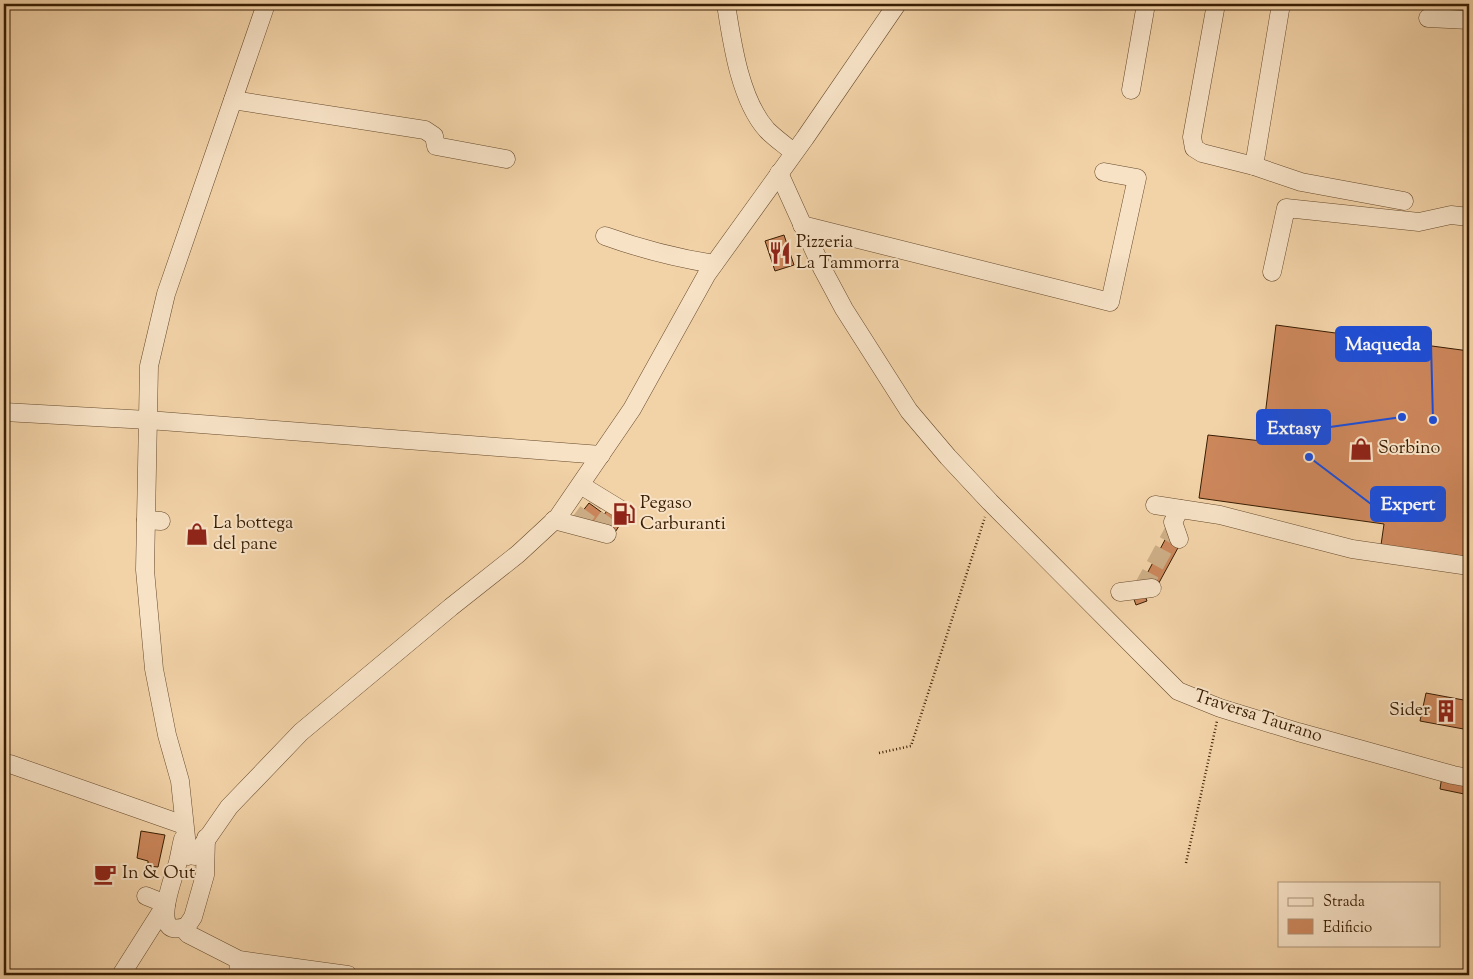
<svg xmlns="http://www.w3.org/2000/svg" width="1473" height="979" font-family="'Sorts Mill Goudy',serif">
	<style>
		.building { fill: #cc875b; stroke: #381d02 }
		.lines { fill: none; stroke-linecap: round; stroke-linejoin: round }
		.minor-tunnel { stroke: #cdae86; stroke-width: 18; stroke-dasharray: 18 9; stroke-linecap: butt }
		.minor-casing { stroke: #664a2b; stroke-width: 19 }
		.path { stroke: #381d02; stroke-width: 2.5; stroke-dasharray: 1 2.5; stroke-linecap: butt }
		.minor { stroke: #f7e2c6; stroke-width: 18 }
		.labels { text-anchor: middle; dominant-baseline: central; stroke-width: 4; stroke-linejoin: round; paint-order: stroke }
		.poi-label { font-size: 18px; fill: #381d02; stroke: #f7e2c6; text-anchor: start }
		.street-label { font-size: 18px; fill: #381d02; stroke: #f7e2c6 }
		.leader { fill: none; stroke: #1d4ed8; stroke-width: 2 }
		.callout-dot { fill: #1d4ed8; stroke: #f7e2c6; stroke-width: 2 }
		.callout { fill: #1d4ed8; stroke: #1d4ed8; stroke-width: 2 }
		.callout-label { font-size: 19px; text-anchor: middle; font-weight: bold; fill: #fff }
	</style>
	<rect width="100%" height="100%" fill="#f2d2a7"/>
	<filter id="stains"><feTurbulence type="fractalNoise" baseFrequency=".004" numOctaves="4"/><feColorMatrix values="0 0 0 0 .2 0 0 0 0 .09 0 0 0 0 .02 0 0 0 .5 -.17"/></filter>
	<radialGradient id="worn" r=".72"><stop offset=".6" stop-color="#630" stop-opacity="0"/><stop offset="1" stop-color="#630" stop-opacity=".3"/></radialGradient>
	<g class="building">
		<polygon points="784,235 794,265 775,271 765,241"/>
		<polygon points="1276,325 1469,351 1469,557 1381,545 1384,524 1199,498 1208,435 1262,441"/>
		<polygon points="589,503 604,514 594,529 578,517"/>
		<polygon points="609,508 624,518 614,534 598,523"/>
		<polygon points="1166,538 1179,546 1155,590 1142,583"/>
		<polygon points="1143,590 1147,601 1136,605 1132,594"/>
		<polygon points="1426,693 1469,701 1469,730 1420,721"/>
		<polygon points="1442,776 1469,781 1469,795 1440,789"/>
		<polygon points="141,831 165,835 158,867 148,866 148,861 137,858"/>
	</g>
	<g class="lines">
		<g class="minor-tunnel">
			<polyline points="577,526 599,496"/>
			<polyline points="598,531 616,506"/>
			<polyline points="1142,589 1175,528"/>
		</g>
		<defs>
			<g id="minor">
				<path d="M726 4C732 43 740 100 767 130 775 138 785 145 793 152"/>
				<polyline points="1216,4 1192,137 1194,148 1202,153 1254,166 1301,182 1404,201"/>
				<polyline points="1428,18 1469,20"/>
				<polyline points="1131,90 1146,4"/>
				<polyline points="233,100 425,130 434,136 436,146 506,159"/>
				<polyline points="1254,166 1281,4"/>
				<polyline points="779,173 822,268 844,309 909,411 948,457 990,502 1178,691 1220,708 1298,732 1453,775 1469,778"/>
				<polyline points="802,225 1110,302 1137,178 1104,172"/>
				<path d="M605 236C641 249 676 258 714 264"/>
				<polyline points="1272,272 1286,208 1419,222 1451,215 1469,217"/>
				<polyline points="4,412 148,420 601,455"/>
				<polyline points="583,482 587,489 623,511"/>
				<polyline points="1155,505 1220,515 1352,549 1469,566"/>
				<polyline points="146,520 161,521"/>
				<polyline points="554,520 607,534"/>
				<polyline points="1179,539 1173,522 1180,509"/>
				<polyline points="1120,592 1152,588"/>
				<polyline points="4,766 10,764 184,825"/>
				<path d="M183 839C181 846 180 854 178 862 174 877 147 942 187 926L193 917 205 875 206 838"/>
				<polyline points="188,856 180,781 167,735 154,669 145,570 149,366 166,294 266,4"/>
				<polyline points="195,856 229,807 301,732 451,607 518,554 558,517 632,409 707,274 805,138 897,4"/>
				<polyline points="146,896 166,904"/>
				<polyline points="183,928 188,934 239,960 348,975"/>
				<polyline points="121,975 166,904"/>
				<polyline points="238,975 239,960"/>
			</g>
		</defs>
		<use href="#minor" class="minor-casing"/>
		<g class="path">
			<polyline points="879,753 911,746 985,517"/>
			<polyline points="1186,863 1217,721"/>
		</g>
		<use href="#minor" class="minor"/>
	</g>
	<defs>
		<symbol id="restaurant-bare" viewBox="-9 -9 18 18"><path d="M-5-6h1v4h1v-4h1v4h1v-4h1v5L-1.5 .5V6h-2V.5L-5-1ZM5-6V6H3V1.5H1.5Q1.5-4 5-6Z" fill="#8f2418" stroke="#f7e2c6" stroke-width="2.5" paint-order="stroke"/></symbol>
		<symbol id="shop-bare" viewBox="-9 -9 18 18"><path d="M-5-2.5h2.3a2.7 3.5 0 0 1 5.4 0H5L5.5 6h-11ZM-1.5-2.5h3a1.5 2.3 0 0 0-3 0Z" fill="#8f2418" stroke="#f7e2c6" stroke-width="2.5" paint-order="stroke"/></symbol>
		<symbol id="fuel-bare" viewBox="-9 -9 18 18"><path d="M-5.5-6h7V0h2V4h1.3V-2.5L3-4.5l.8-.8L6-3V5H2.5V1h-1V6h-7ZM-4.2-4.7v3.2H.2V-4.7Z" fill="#8f2418" stroke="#f7e2c6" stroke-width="2.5" paint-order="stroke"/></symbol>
		<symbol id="building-bare" viewBox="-9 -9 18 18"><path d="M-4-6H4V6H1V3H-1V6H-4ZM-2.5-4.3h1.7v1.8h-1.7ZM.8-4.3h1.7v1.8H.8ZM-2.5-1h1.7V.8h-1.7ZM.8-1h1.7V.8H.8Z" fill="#8f2418" stroke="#f7e2c6" stroke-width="2.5" paint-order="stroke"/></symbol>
		<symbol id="cafe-bare" viewBox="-9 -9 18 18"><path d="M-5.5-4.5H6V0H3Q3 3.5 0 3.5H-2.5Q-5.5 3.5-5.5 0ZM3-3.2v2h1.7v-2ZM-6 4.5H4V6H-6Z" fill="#8f2418" stroke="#f7e2c6" stroke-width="2.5" paint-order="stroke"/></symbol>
	</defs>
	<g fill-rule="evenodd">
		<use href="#restaurant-bare" x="764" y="237" width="32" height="32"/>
		<use href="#shop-bare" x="1345" y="433" width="32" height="32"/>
		<use href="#fuel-bare" x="608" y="498" width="32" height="32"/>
		<use href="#shop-bare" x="181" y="518" width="32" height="32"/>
		<use href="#building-bare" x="1430" y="695" width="32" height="32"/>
		<use href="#cafe-bare" x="89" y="858" width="32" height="32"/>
	</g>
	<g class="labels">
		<g class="poi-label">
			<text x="796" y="243">Pizzeria<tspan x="796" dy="21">La Tammorra</tspan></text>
			<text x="1378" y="449">Sorbino</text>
			<text x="640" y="504">Pegaso<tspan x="640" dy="21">Carburanti</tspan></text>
			<text x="213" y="524">La bottega<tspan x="213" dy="21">del pane</tspan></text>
			<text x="1430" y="711" text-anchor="end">Sider</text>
			<text x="122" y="874">In &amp; Out</text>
		</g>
		<g class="street-label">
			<text transform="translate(1258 717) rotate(18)">Traversa Taurano</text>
		</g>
	</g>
	<path class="leader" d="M1433 420L1431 344M1402 417L1330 427M1309 457L1371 504"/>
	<g class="callout-dot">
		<circle cx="1433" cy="420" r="5"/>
		<circle cx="1402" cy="417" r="5"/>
		<circle cx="1309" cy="457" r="5"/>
	</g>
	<g class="callout">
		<rect x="1336" y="327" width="95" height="34" rx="5"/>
		<rect x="1257" y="410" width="73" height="34" rx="5"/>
		<rect x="1371" y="487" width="74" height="34" rx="5"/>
	</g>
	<g class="callout-label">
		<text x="1383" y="350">Maqueda</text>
		<text x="1294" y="434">Extasy</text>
		<text x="1408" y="510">Expert</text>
	</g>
	<rect width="1473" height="979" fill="none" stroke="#f2d2a7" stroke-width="20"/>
	<rect x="5" y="5" width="1463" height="969" fill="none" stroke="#381d02" stroke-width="2.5"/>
	<rect x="10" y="10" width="1453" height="959" fill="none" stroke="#381d02"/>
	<rect x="1278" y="882" width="162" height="65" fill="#f7e2c6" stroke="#ab9378"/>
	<rect x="1288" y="898" width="25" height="8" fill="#f7e2c6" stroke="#ab9378"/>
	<text x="1323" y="906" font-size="15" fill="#381d02">Strada</text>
	<rect x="1288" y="919" width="25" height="15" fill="#cc875b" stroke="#ab9378"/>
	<text x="1323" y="932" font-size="15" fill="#381d02">Edificio</text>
	<rect width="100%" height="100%" filter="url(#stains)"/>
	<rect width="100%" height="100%" fill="url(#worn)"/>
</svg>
